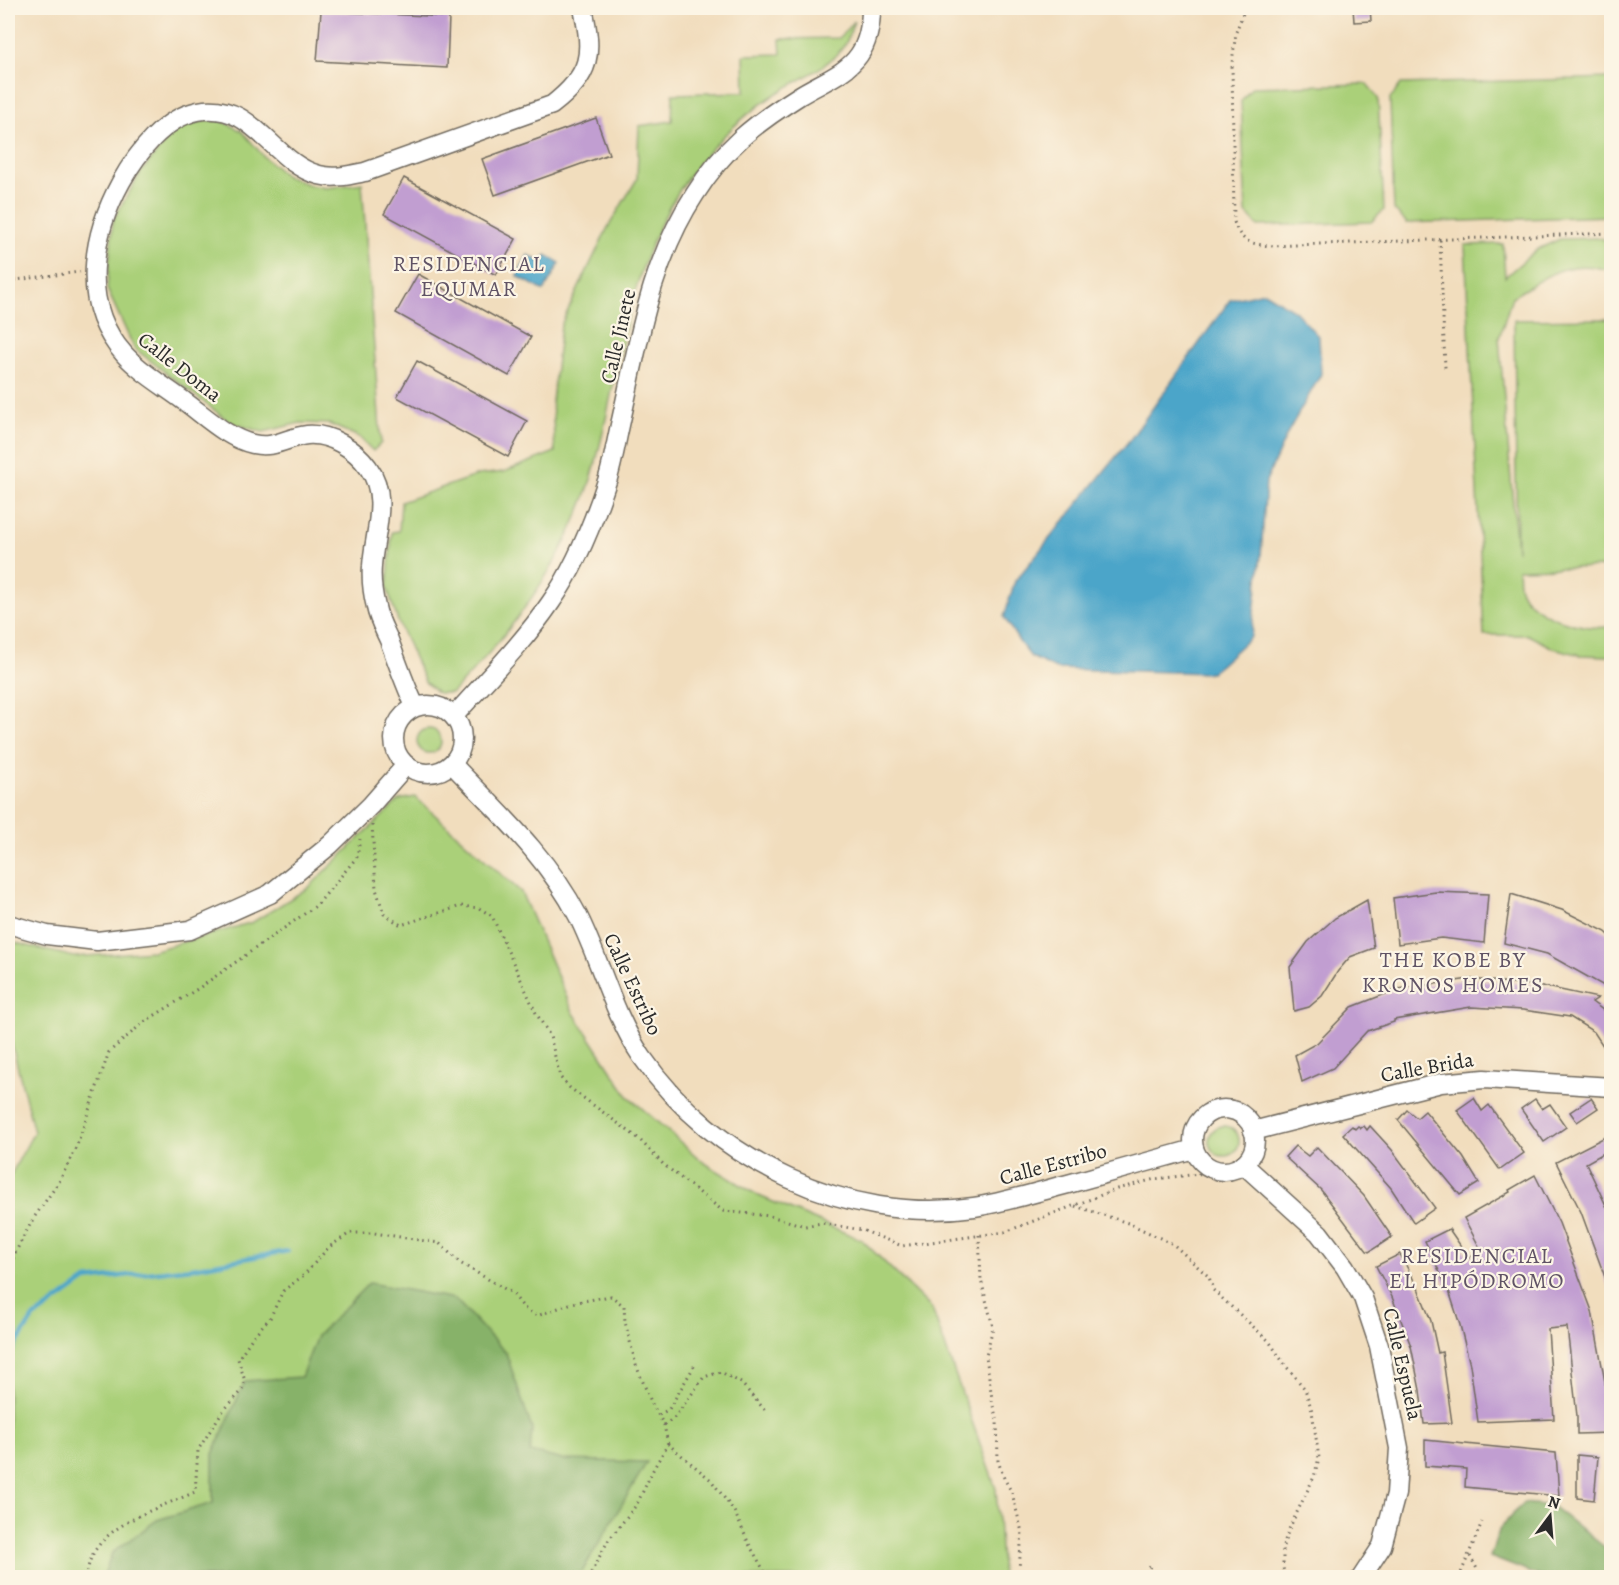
<svg xmlns="http://www.w3.org/2000/svg" width="1619" height="1585" font-family="Alegreya,serif">
	<style>
		.green { fill: #aad079; stroke: #6a7e52; stroke-width: 1.5 }
		.forest { fill: #87b269; stroke: #596e4a; stroke-width: 1.5 }
		.water { fill: #4ba5c9; stroke: #3b687a; stroke-width: 1.5 }
		.lines { fill: none; stroke-linecap: round; stroke-linejoin: round }
		.stream { stroke: #4ba5c9; stroke-width: 4.5 }
		.building { fill: #c19ed1 }
		.minor-casing { stroke: #70695e; stroke-width: 21 }
		.path { stroke: #70695e; stroke-width: 3; stroke-dasharray: 1.5 4.5; stroke-linecap: butt }
		.minor { stroke: #fff; stroke-width: 18 }
		.labels { text-anchor: middle; dominant-baseline: central; stroke-width: 4.5; stroke-linejoin: round; paint-order: stroke }
		.street-label { font-size: 21px; fill: #2b2b2b; stroke: #fcf5e5 }
		.neighbourhood-label { font-size: 22px; letter-spacing: 1.5px; fill: #605365; stroke: #fcf5e5 }
	</style>
	<rect width="100%" height="100%" fill="#fcf5e5"/>
	<filter id="ink" filterUnits="userSpaceOnUse"><feTurbulence type="fractalNoise" baseFrequency=".0167" numOctaves="2"/><feDisplacementMap in="SourceGraphic" scale="12" xChannelSelector="R" yChannelSelector="G"/><feConvolveMatrix kernelMatrix="1 2 1 2 8 2 1 2 1" color-interpolation-filters="sRGB"/></filter>
	<filter id="wash" filterUnits="userSpaceOnUse"><feTurbulence type="fractalNoise" baseFrequency=".008" numOctaves="4" result="noise"/><feDisplacementMap in="SourceGraphic" scale="24" xChannelSelector="R" yChannelSelector="G"/><feGaussianBlur stdDeviation="1.35" result="paint"/><feColorMatrix in="noise" values="0 0 0 0 0 0 0 0 0 0 0 0 0 0 0 0 0 1.4 0 .05"/><feComposite in="paint" operator="in"/></filter>
	<g filter="url(#wash)">
		<rect width="100%" height="100%" fill="#f1ddbd"/>
		<g class="green">
			<path d="M854 21C851 29 849 39 844 46 827 69 797 80 774 95 738 119 704 152 681 188 625 274 620 373 594 469 570 556 514 630 452 693H438L425 682 399 624 387 588 392 532 399 531 401 502 478 475 504 472 555 452 552 401 561 325 607 229 637 179 639 126 672 121 673 94 745 92 744 55 781 54 780 39 839 38Z"/>
			<polygon points="1611,78 1611,216 1407,223 1394,210 1390,99 1401,84"/>
			<polygon points="1367,84 1378,98 1384,210 1371,222 1258,226 1246,213 1241,101 1252,87"/>
			<polygon points="220,120 242,131 265,158 286,176 310,185 326,188 362,183 381,443 373,451 359,437 329,424 300,423 263,432 231,423 134,348 107,289 113,220 141,172 178,126 204,121"/>
			<path d="M1600 238 1611 242V271C1568 257 1548 276 1512 297L1499 338 1517 551 1514 320 1611 319V567L1518 569C1519 575 1518 583 1520 588 1528 615 1586 633 1611 626V655L1608 656 1581 655 1553 648 1528 635H1484L1465 245 1503 244 1505 277 1536 250 1560 239Z"/>
			<circle cx="429" cy="741" r="12"/>
			<polygon points="415,797 521,892 573,1012 628,1096 703,1162 759,1196 862,1240 932,1309 996,1489 1002,1577 8,1578 8,1180 34,1132 8,1029 8,941 74,957 152,951 253,922 308,888 399,800"/>
			<circle cx="1224" cy="1141" r="15"/>
		</g>
		<g class="forest">
			<polygon points="369,1283 455,1299 506,1353 532,1429 530,1452 563,1460 647,1462 579,1577 103,1577 112,1553 157,1520 213,1503 213,1454 245,1381 301,1377 317,1336"/>
			<polygon points="1523,1503 1552,1506 1611,1552 1611,1577 1542,1577 1490,1557 1500,1528"/>
		</g>
		<g class="water">
			<polygon points="528,255 541,262 546,255 560,263 544,291 517,276"/>
			<polygon points="1264,292 1295,311 1319,337 1321,374 1288,432 1266,481 1261,556 1251,637 1211,673 1056,669 1031,657 1020,643 1004,617 1015,581 1132,437 1230,300"/>
		</g>
		<g class="lines">
			<polyline class="stream" points="8,1357 33,1318 86,1280 192,1268 288,1251"/>
		</g>
		<g id="blocks">
			<g class="building">
				<polygon points="1353,8 1370,8 1371,21 1354,22"/>
				<polygon points="321,11 449,17 447,68 317,61"/>
				<polygon points="596,118 609,154 495,195 482,159"/>
				<polygon points="404,178 516,239 496,275 384,214"/>
				<polygon points="418,274 531,337 509,376 396,313"/>
				<polygon points="417,361 527,421 508,457 397,397"/>
				<polygon points="1436,892 1488,894 1484,943 1441,938 1398,944 1393,898"/>
				<polygon points="1511,894 1562,910 1606,932 1611,937 1611,990 1547,954 1504,943"/>
				<polygon points="1367,900 1374,948 1350,957 1338,971 1322,996 1309,1007 1294,1011 1290,967 1308,942 1335,918"/>
				<polygon points="1470,979 1542,986 1598,998 1592,1002 1611,1016 1611,1058 1594,1032 1570,1017 1523,1010 1471,1007 1394,1020 1394,1022 1367,1031 1333,1068 1302,1082 1295,1055 1317,1043 1352,1007 1398,989"/>
				<polygon points="1474,1098 1482,1111 1489,1105 1524,1153 1500,1170 1457,1110"/>
				<polygon points="1591,1098 1598,1108 1577,1122 1570,1112"/>
				<polygon points="1535,1099 1542,1109 1550,1104 1566,1127 1544,1142 1521,1109"/>
				<polygon points="1407,1110 1417,1118 1425,1111 1463,1157 1479,1183 1460,1195 1398,1120"/>
				<polygon points="1352,1126 1355,1129 1358,1126 1361,1128 1364,1126 1367,1130 1370,1126 1392,1150 1435,1208 1414,1223 1391,1188 1343,1134"/>
				<polygon points="1611,1134 1611,1149 1586,1163 1611,1216 1611,1288 1609,1288 1581,1212 1556,1162"/>
				<polygon points="1295,1146 1308,1156 1317,1147 1364,1196 1392,1237 1369,1252 1367,1251 1321,1190 1285,1157"/>
				<polygon points="1535,1175 1559,1223 1592,1311 1605,1382 1610,1433 1577,1434 1577,1416 1567,1327 1548,1329 1554,1419 1478,1422 1470,1365 1460,1325 1450,1294 1425,1241 1449,1229 1469,1258 1481,1250 1464,1218 1510,1192 1509,1190"/>
				<polygon points="1400,1254 1418,1288 1431,1321 1438,1353 1442,1352 1452,1423 1424,1424 1420,1390 1411,1346 1392,1297 1376,1266"/>
				<polygon points="1425,1440 1556,1453 1559,1496 1465,1487 1466,1469 1425,1466"/>
				<polygon points="1577,1455 1598,1457 1594,1500 1577,1498"/>
			</g>
		</g>
	</g>
	<g filter="url(#ink)">
		<use href="#blocks" fill-opacity="0" stroke="#70695e" stroke-width="1.5"/>
		<g class="lines">
			<defs>
				<g id="minor">
					<circle cx="428" cy="739" r="34"/>
					<path d="M415 706C405 685 397 662 389 640 384 629 378 618 376 607 373 595 371 578 372 566 374 533 390 497 368 467 355 449 330 433 307 435 288 437 275 449 253 444 227 438 205 416 184 401 164 386 140 372 124 354 79 304 92 235 121 182 137 153 164 118 198 111 254 100 272 163 319 175 334 179 350 175 365 172L552 105C592 74 593 54 583 8"/>
					<path d="M454 716C487 679 523 643 551 602 577 565 594 521 608 478 613 461 616 443 620 425 638 346 649 264 695 194 725 147 753 125 799 96 819 83 845 75 859 55 868 42 871 23 871 8"/>
					<path d="M452 764C498 812 547 856 578 916 601 962 613 1014 642 1057 714 1161 847 1225 974 1207 1006 1202 1037 1192 1068 1184 1110 1172 1152 1161 1194 1149"/>
					<polyline points="8,924 47,935 97,941 190,930 270,894 330,845 371,805 406,765"/>
					<circle cx="1224" cy="1140" r="31"/>
					<polyline points="1253,1131 1441,1083 1484,1079 1612,1087"/>
					<polyline points="1243,1164 1319,1233 1345,1267 1363,1298 1379,1346 1399,1448 1396,1494 1382,1546 1361,1578"/>
				</g>
			</defs>
			<use href="#minor" class="minor-casing"/>
			<g class="path">
				<path d="M1245 8 1236 32 1232 63 1234 222C1241 242 1249 243 1269 246L1612 233"/>
				<polyline points="1440,240 1445,368"/>
				<polyline points="8,281 80,272"/>
				<polyline points="372,825 376,889 384,914 401,925 461,906 479,908 492,916 536,1013 550,1036 560,1077 570,1088 638,1138 663,1164 723,1211 770,1216 805,1226 821,1223 862,1230 902,1246 1005,1232 1117,1189 1155,1179 1199,1174 1199,1163"/>
				<polyline points="1075,1206 1128,1223 1173,1244 1209,1277 1213,1290 1269,1341 1285,1365 1305,1389 1312,1411 1319,1458 1314,1477 1289,1529 1283,1546 1283,1567 1285,1578"/>
				<polyline points="979,1235 981,1280 993,1327 986,1356 993,1406 997,1419 998,1461 1004,1478 1012,1493 1022,1532 1019,1569 1020,1578"/>
				<polyline points="8,1276 15,1253 33,1219 59,1182 76,1148 109,1052 144,1022 199,988 317,905 357,857 360,839"/>
				<polyline points="659,1415 669,1409 696,1363"/>
				<polyline points="664,1425 675,1417 704,1377 721,1372 741,1383 765,1410"/>
				<polyline points="1470,1556 1482,1578"/>
				<path d="M87 1578C87 1527 158 1509 195 1492L198 1450 222 1412 241 1392 245 1381 238 1359 254 1335 270 1318 283 1291 304 1275 329 1247 350 1233H374L439 1243 460 1263 512 1293 524 1308 537 1316 572 1303 611 1296 624 1306 625 1322 636 1365 652 1404 664 1425 668 1444"/>
				<polyline points="588,1578 608,1541 637,1504 654,1468 668,1444 711,1480 734,1511 749,1544 768,1578"/>
				<polyline points="1143,1578 1151,1565"/>
				<polyline points="1459,1578 1482,1522"/>
			</g>
			<use href="#minor" class="minor"/>
		</g>
	</g>
	<g class="labels">
		<g class="street-label">
			<text transform="translate(618 336) rotate(-77)">Calle Jinete</text>
			<text transform="translate(180 367) rotate(38)">Calle Doma</text>
			<text transform="translate(633 984) rotate(65)">Calle Estribo</text>
			<text transform="translate(1427 1067) rotate(-10)">Calle Brida</text>
			<text transform="translate(1053 1164) rotate(-15)">Calle Estribo</text>
			<text transform="translate(1403 1364) rotate(77)">Calle Espuela</text>
		</g>
		<g class="neighbourhood-label">
			<text x="469" y="264">RESIDENCIAL<tspan x="469" dy="25">EQUMAR</tspan></text>
			<text x="1453" y="960">THE KOBE BY<tspan x="1453" dy="25">KRONOS HOMES</tspan></text>
			<text x="1477" y="1256">RESIDENCIAL<tspan x="1477" dy="25">EL HIPÓDROMO</tspan></text>
		</g>
	</g>
	<rect width="1619" height="1585" fill="none" stroke="#fcf5e5" stroke-width="30"/>
	<g transform="translate(1550 1516) rotate(16)" stroke="#fcf5e5" stroke-width="4.5" paint-order="stroke">
	<path d="M0-4.5L10 22L0 15L-10 22Z" fill="#2b2b2b"/>
	<text y="-9" font-size="16" font-weight="bold" text-anchor="middle" fill="#2b2b2b">N</text>
	</g>
</svg>
